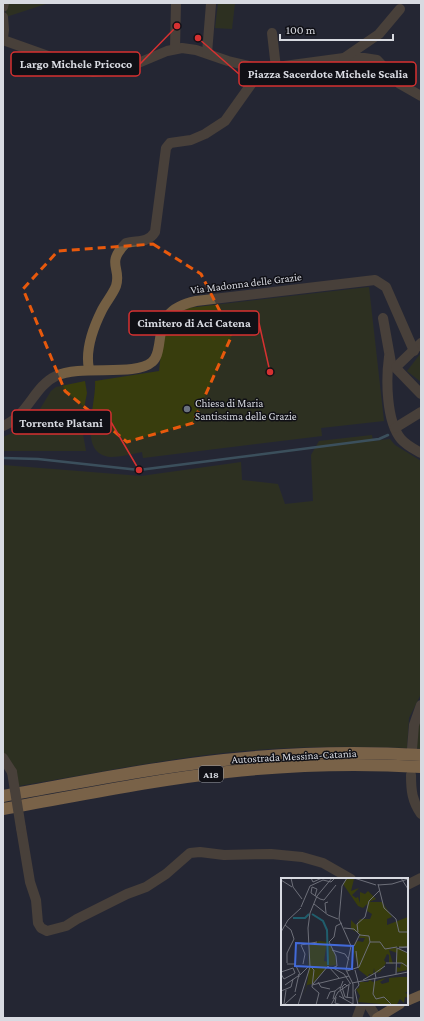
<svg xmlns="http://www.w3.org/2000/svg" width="424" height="1021" font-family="'Crimson Pro',serif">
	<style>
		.green { fill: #383d0d }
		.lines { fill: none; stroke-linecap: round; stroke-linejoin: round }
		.stream { stroke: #57828f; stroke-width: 2.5 }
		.minor { stroke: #745f43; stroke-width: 10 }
		.major { stroke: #c1955a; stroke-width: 10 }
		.highway { stroke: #dfaa62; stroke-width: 12 }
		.minor-bridge { stroke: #745f43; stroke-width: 10 }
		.marked { fill: none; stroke: #e8590c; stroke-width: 3; stroke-dasharray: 8 5; stroke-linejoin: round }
		.worship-dot { fill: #6b7280; stroke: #101016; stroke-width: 1.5 }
		.labels { text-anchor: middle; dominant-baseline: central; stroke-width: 3; stroke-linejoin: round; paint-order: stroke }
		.shield { fill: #101016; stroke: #9c9da4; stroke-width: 1 }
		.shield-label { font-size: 10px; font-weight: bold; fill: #d8dae1 }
		.street-label { font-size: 11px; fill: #d8dae1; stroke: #101016 }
		.poi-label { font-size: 11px; fill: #d8dae1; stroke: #101016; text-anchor: start }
		.inset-river { fill: none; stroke: #205d6c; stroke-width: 2 }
		.inset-road { fill: none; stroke: #6d6f79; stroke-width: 1 }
		.view { fill: #426ada; fill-opacity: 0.15; stroke: #426ada; stroke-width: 2 }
		.inset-edge { fill: none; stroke: #d8dae1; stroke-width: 2 }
		.leader { fill: none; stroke: #d63131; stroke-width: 1.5 }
		.callout-dot { fill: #d63131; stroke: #101016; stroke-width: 1.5 }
		.callout { fill: #101016; stroke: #d63131; stroke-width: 1.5 }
		.callout-label { font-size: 12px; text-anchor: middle; font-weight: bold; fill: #d8dae1 }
	</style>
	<rect width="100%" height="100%" fill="#252733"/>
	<g class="green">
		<polygon points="6,3 49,3 6,17"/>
		<polygon points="218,3 235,3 232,29 215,28"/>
		<path d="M369 287 384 421 321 428 322 436 143 458 142 452C132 454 120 457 111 457 76 454 97 403 95 381L159 371C163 344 160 322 188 308Z"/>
		<polygon points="421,353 421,382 407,371"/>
		<polygon points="85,381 87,393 81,423 86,451 3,451 3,437 19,430 37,414 51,391 56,387"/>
		<path d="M372 435 373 441 390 439 395 445 421 461V694L409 718 407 748C356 746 306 746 255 750 176 756 97 773 19 786L13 767 3 752V465L141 476 241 462 242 480 278 484 285 504 313 501 311 455 319 441Z"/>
		<polygon points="421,716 421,749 416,748 417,725"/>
	</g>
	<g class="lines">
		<polyline class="stream" points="3,458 38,459 139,470 379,439 388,435"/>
		<g class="minor">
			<polyline points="3,7 4,3"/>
			<polyline points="3,17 4,30 3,37"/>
			<polyline points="272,33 276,68"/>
			<polyline points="3,40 93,72 124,69 167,51 182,48 196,50 228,61 262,69 344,58 364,58 377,60 400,84 421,96"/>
			<polyline points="175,48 176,3"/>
			<polyline points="207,53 211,4"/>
			<polyline points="344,58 379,34 400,9"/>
			<polyline points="383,318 391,363 421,394"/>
			<path d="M389 357C386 379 386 421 401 439 406 445 414 449 421 453"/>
			<polyline points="396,367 421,343"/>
			<path d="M89 369C85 350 93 328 102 310 106 302 113 294 116 286 122 268 105 264 126 243 138 240 148 243 155 232L166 148 170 143 191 140 205 134 225 121 262 69"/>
			<path d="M3 426C28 416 34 386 56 376 81 364 135 377 152 362 157 358 158 351 159 345 162 319 168 307 196 301L375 280 386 287 414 351"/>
			<polyline points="395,428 421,412"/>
			<polyline points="412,749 414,725 421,705"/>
			<polyline points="3,758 12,772"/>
			<path d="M411 775C411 790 412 801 421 814"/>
			<polyline points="21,828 30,882 36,900 38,923 41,928 47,931 66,926 77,919 127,894 146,887 166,874 190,853 200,852 224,855 271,854 302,857 323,863 351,879"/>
			<polyline points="407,885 421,878"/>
			<polyline points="368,1004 377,1018"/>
			<polyline points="357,1018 362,1004"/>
		</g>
		<g class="major">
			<polyline points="407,1001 421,995"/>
			<polyline points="377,1018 400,1004"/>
		</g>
		<g class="highway">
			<path d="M3 796C77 783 150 768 224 760 289 753 356 751 421 755"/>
			<path d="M3 809C77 796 152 780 227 772 291 765 357 763 421 767"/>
		</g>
		<polyline class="minor-bridge" points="12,772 21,828"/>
	</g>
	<path d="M0 0H424V1021H0ZM153 244 201 274 232 335 193 423 127 442 65 391 23 289 58 251Z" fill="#252733" fill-opacity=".55" fill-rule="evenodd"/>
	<path class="marked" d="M153 244 201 274 232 335 193 423 127 442 65 391 23 289 58 251Z"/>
	<circle class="worship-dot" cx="187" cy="409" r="4"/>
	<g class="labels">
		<rect class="shield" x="199" y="766" width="24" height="16" rx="3"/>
		<g class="shield-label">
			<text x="211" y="774">A18</text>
		</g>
		<g class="street-label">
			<text transform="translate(246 283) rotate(-7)">Via Madonna delle Grazie</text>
			<text transform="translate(294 756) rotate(-3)">Autostrada Messina-Catania</text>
		</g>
		<g class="poi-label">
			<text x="195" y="403">Chiesa di Maria<tspan x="195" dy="13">Santissima delle Grazie</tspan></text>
		</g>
	</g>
	<g transform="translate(281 878)">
		<rect width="127" height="127" fill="#252733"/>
		<path d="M66 0 73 1 70 13 78 10 71 17 75 20 77 19 79 25V14L84 16 87 13 95 21 100 19 88 24H101L111 39 106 41V47L127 39V69H110V71L114 69 127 75V92L116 94V89L119 90 120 85H116V75L108 72 112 86 108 85V77L106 76 103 82 105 85 99 94 94 95 93 90 92 97 88 96 87 99 78 92 71 68 77 63 82 64 84 60H78L79 56 70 51V42L75 47 79 41H89L91 36 86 33V26L82 30 77 28 62 6ZM38 63 46 64 43 83 47 84 48 65 54 76 55 87 48 88 47 84V88L31 106 26 107 23 117 27 101 28 66ZM118 99H127V113L124 115 127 116V120L124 119 123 125 119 121 116 126 111 127 77 124 79 118 75 111 78 110 79 104H87L89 102 92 104 105 100 99 104 101 106 108 104V100Z" fill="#383d0d"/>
		<path class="inset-river" d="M31 36 42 43 46 52 47 87M12 40H24L28 36"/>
		<path class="inset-road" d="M10 0 12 9 21 21M30 0 32 4 41 0M73 0 95 7M120 0 127 11M0 2 11 9M97 6 103 30 115 41 118 54H127M97 7 111 6 127 1M34 18 36 11 31 9 30 15 39 21 43 22 55 7M33 26 47 37 57 41M20 29 29 8 42 2 50 4 54 0M45 35 44 25 47 24M84 39 88 23 99 12M58 41 61 8 66 0M58 41 70 68M4 47 10 52 13 61 6 75V85M63 50 73 51 79 57 88 58 89 64M0 54 7 42 20 30M77 54 76 46 84 39M89 64H99L104 71 116 69M70 68 65 92 72 106V127M70 68H73L79 56M116 70 127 75M118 70 126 69H118M51 72 64 76 68 82M75 73 77 90M105 85H121L127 89M6 86H14L19 96M22 86 24 76 20 67 36 64M47 88 58 100M30 89 33 92 31 109 38 115 35 127M51 90 56 88 55 78 48 64 53 59 55 48 61 45M52 90 63 96 69 105M74 92 78 107 74 112 77 127M66 93 78 89 89 64M0 94 12 90 14 95 3 101 0 96M115 96 116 70M19 97 28 88M94 100 92 116 95 121 103 119 111 127M95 100 94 95 104 88M82 102 94 95M62 103 59 111 63 121M37 104 40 109 49 111M71 105 127 94M32 106 47 88M4 107 17 98M31 107 68 98M66 108 64 106 61 109 64 119 72 120M0 113 10 109 12 101M14 114 18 96V99M58 118 72 126M55 119 54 125 61 127M66 120 68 107M46 121 49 114 54 113M52 121 54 113 59 109M3 126 5 112M4 126 15 116M17 127 29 89 27 50 29 35 36 18 51 0M50 127 57 114 70 105"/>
		<path class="view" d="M15 65 72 68 71 91 14 88Z"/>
		<rect width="127" height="127" class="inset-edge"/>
	</g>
	<path class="leader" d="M177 26L140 64M198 38L239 74M270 372L259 323M139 470L111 422"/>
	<g class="callout-dot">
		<circle cx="177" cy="26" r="4"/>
		<circle cx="198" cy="38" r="4"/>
		<circle cx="270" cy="372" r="4"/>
		<circle cx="139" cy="470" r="4"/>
	</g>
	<g class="callout">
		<rect x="11" y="52" width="129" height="24" rx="4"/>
		<rect x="239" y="62" width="177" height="24" rx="4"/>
		<rect x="129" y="311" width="130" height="24" rx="4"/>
		<rect x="12" y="410" width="99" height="24" rx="4"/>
	</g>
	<g class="callout-label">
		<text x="76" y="68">Largo Michele Pricoco</text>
		<text x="328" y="78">Piazza Sacerdote Michele Scalia</text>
		<text x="194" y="327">Cimitero di Aci Catena</text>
		<text x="61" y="427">Torrente Platani</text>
	</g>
	<rect width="424" height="1021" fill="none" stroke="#d8dae1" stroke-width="8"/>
	<path d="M280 34v6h113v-6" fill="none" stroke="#d8dae1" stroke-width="2"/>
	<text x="286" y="34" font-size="12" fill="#d8dae1" stroke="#101016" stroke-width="3" paint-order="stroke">100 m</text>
</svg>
